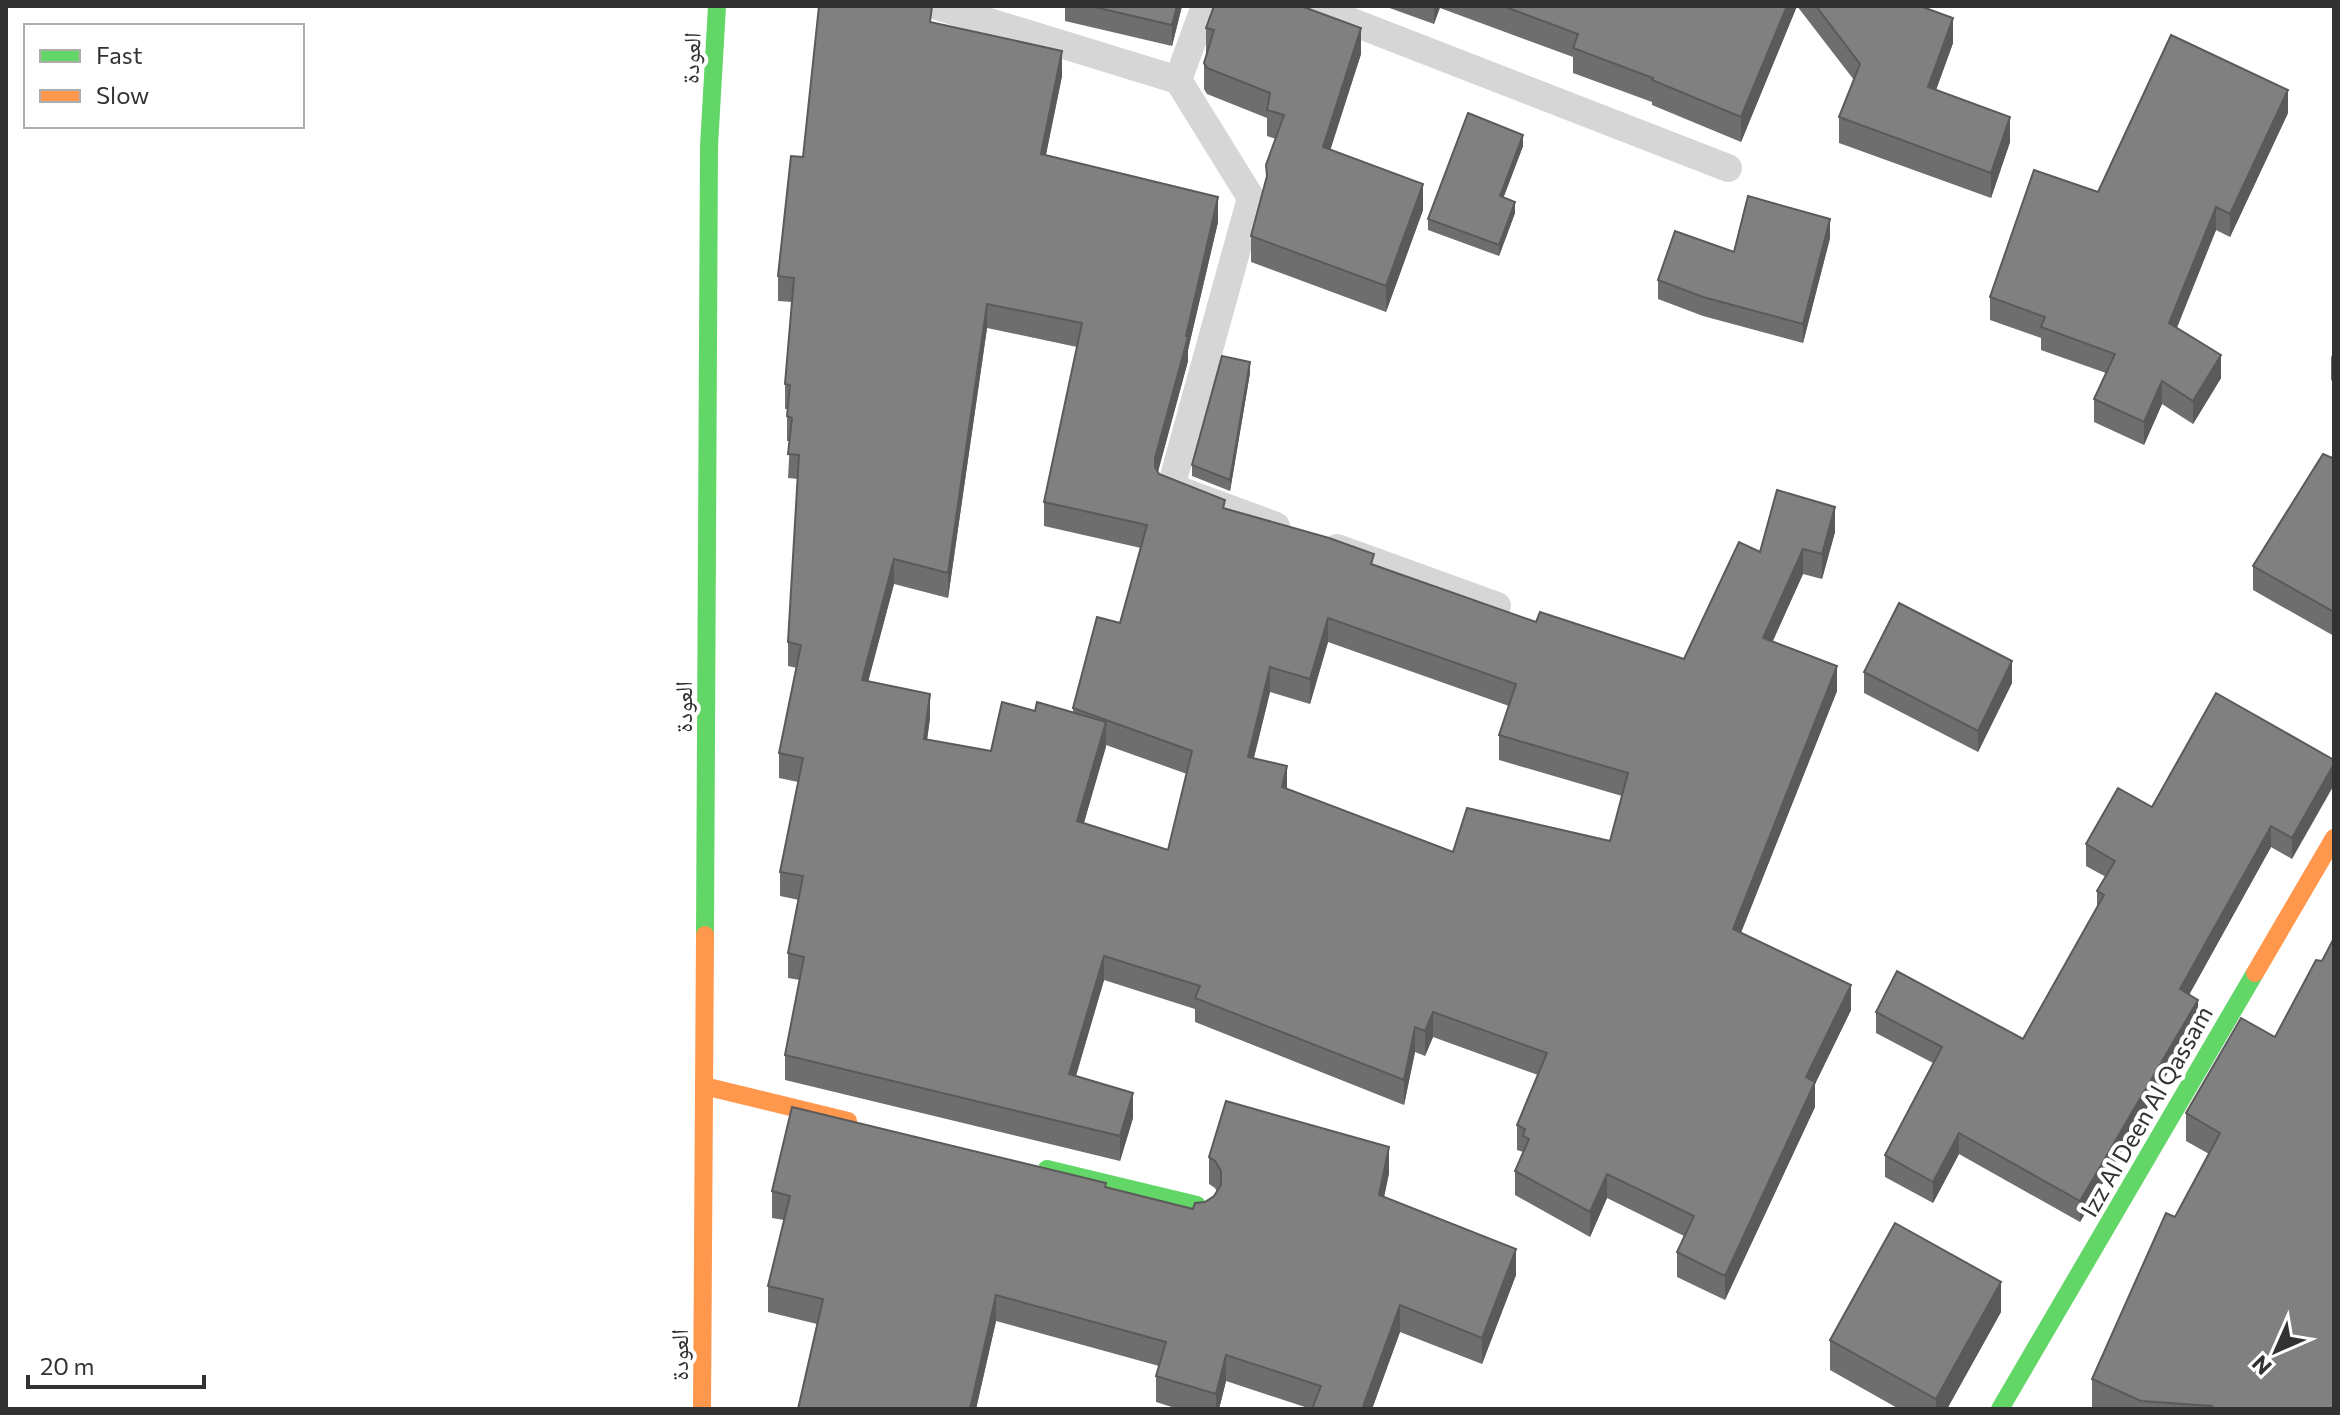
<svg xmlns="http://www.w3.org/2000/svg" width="2340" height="1415" font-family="Commissioner,'Noto Naskh Arabic',sans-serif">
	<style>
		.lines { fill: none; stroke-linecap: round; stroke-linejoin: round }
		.lane { stroke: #d6d6d6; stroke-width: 28 }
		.fast { stroke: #63d668; stroke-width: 18 }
		.slow { stroke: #ff974d; stroke-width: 18 }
		.wall { fill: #6e6e6e; fill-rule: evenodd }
		.shaded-wall { fill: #5a5a5a }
		.building { fill: #808080; stroke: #5a5a5a; stroke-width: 2; fill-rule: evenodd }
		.labels { text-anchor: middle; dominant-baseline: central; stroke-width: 8; stroke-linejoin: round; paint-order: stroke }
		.street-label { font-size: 24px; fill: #323232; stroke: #fff }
	</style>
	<rect width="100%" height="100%" fill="#fff"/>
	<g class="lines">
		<g class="lane">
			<polyline points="937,6 1178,80 1251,198 1171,487 1276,526"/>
			<polyline points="1311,6 1728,168"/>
			<polyline points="1178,80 1205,6"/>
			<polyline points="1337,548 1497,606"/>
		</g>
		<g class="fast">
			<polyline points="705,935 709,146 717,6"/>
			<polyline points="1047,1169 1197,1205"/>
			<polyline points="2000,1409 2255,973"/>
		</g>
		<g class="slow">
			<polyline points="2255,973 2334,838"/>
			<polyline points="704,1086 848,1121"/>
			<polyline points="702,1409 705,935"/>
		</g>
	</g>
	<g class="wall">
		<polygon points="1065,6 1182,6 1172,46 1065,21"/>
		<polygon points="1384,6 1920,6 1953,43 1936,90 2010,142 1991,198 1839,143 1839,117 1854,80 1797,6 1741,142 1652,105 1652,102 1573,73 1573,57 1440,8 1434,24"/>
		<path d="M932 23 1062 76 1046 155 1218 222 1188 350V361L1158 472 1159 474 1225 508 1374 565 1536 622 1684 659 1760 552 1835 532 1822 579 1803 574 1773 641 1837 691 1741 932 1851 1010 1815 1084V1107L1725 1300 1677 1277V1252L1684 1236 1607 1198 1590 1237 1515 1195V1171L1523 1152 1517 1150V1125L1538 1075 1433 1037 1425 1056 1415 1052 1404 1105 1195 1022V1009L1104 980 1076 1076 1133 1118 1120 1161 785 1080V1055L800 980 788 978V953L799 900 780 896V872L798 782 779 778V753L797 668 788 666V642L798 479 788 478 790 441H787V409H785V384L792 302 778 301V276L803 157ZM987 328 1077 347 1044 502V526L1141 548 1120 623 1073 708V713L1035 711 991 751 927 739 930 718 868 681 894 584 948 598ZM1328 642 1509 706 1499 735V760L1622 796 1610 841 1453 852 1287 789 1254 758 1270 692 1310 704ZM1106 745 1187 774 1168 850 1084 823Z"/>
		<polygon points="1206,28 1361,54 1330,149 1423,210 1386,312 1251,262 1251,236 1266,181 1266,165 1276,139 1267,136 1267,118 1207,94 1204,89 1204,63 1206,54"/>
		<polygon points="2288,113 2230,237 2216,230 2177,328 2221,378 2193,424 2162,404 2144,445 2094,422 2094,399 2106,373 2041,350 2041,338 1990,320 1990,297"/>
		<polygon points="1523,146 1503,198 1515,213 1499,256 1428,230 1428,219"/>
		<polygon points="1830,238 1803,343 1703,316 1658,299 1658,280 1734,252"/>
		<polygon points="2334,352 2334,382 2331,380 2331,357"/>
		<polygon points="1250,373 1230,491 1192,476 1192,465"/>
		<polygon points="2334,454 2334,636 2253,590 2253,566"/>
		<polygon points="1864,672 2012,683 1978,752 1864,693"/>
		<polygon points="2334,760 2292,859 2271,847 2189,995 2198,1021 2080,1222 1959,1154 1933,1203 1885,1177 1885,1155 1933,1063 1876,1033 1876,1012 2023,1039 2097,907 2097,891 2106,877 2086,866 2086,844 2152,807"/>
		<polygon points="2241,1018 2334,1409 2097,1409 2092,1407 2092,1379 2175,1217 2209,1154 2186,1141 2186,1113"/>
		<polygon points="1209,1157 1389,1173 1384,1197 1516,1275 1482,1364 1400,1332 1372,1409 1311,1409 1226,1381 1219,1409 1178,1409 1156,1402 1156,1376 1159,1366 996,1321 976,1409 798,1409 817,1324 768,1312 768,1286 784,1220 772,1218 772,1191 1106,1187 1193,1209 1214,1196 1217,1192 1215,1188 1209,1184"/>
		<polygon points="2001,1312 1947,1409 1899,1409 1830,1370 1830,1340"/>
	</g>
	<g class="shaded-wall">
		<polygon points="1177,6 1182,6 1172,46 1172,25"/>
		<polygon points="1434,6 1440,6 1434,24"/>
		<polygon points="1787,6 1797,6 1741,142 1741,117"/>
		<polygon points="1953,18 1953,43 1928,112 1928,87"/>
		<polygon points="1361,28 1361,54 1323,173 1323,147"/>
		<polygon points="1062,51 1062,76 1041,178 1041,154"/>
		<polygon points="2288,90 2288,113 2230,237 2230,214"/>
		<polygon points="2010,117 2010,142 1991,198 1991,173"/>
		<polygon points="1523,135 1523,146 1500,207 1500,196"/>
		<polygon points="1423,184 1423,210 1386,312 1386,286"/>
		<polygon points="1218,197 1218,222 1188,350 1188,361 1155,482 1155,458 1186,336"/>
		<polygon points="1515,202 1515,213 1499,256 1499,245"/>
		<polygon points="2216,207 2216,230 2169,346 2169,323"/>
		<polygon points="1830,219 1830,238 1803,343 1803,324"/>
		<polygon points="987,304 987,328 948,598 948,573"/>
		<polygon points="2221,355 2221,378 2193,424 2193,401"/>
		<polygon points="1250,362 1250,373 1230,491 1230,480"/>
		<polygon points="2162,381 2162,404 2144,445 2144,422"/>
		<polygon points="1835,507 1835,532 1822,579 1822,554"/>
		<polygon points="1803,549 1803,574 1763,662 1763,638"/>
		<polygon points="894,559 894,584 862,705 862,680"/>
		<polygon points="1328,618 1328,642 1310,704 1310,679"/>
		<polygon points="2012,661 2012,683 1978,752 1978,731"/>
		<polygon points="1837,666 1837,691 1733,953 1733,929"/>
		<polygon points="1270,667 1270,692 1248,781 1248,757"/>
		<polygon points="930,694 930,718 924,763 924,739"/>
		<polygon points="1106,722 1106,747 1077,846 1077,821"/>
		<polygon points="2334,764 2334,785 2292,859 2292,838"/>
		<polygon points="1287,766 1287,790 1282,787"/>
		<polygon points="2271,826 2271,847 2180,1011 2180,989"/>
		<polygon points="1104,956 1104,980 1069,1099 1069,1074"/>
		<polygon points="1851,985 1851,1010 1815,1084 1815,1107 1725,1300 1725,1276 1806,1077"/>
		<polygon points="2198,1000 2198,1021 2080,1222 2080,1201"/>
		<polygon points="1433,1012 1433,1037 1425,1056 1425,1031"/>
		<polygon points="1415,1027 1415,1052 1404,1105 1404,1080"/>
		<polygon points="1133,1093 1133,1118 1120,1161 1120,1136"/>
		<polygon points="1959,1133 1959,1154 1933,1203 1933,1182"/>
		<polygon points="1389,1147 1389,1173 1379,1221 1379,1195"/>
		<polygon points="1607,1174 1607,1198 1590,1237 1590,1212"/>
		<polygon points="1516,1249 1516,1275 1482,1364 1482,1338"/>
		<polygon points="2001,1282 2001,1312 1947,1409 1936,1409 1936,1399"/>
		<polygon points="996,1295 996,1321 976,1409 970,1409"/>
		<polygon points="1400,1305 1400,1332 1372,1409 1362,1409"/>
		<polygon points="1226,1355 1226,1381 1219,1409 1216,1409 1216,1394"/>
	</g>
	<g class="building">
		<path d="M819 6H932L930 22 1062 51 1041 154 1218 197 1186 336 1188 337 1155 458V467L1159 474 1225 500 1223 508 1329 538 1374 554 1371 564 1536 622 1540 612 1684 659 1739 542 1760 552 1777 490 1835 507 1822 554 1803 549 1763 638 1837 666 1733 929 1851 985 1806 1077 1815 1082 1725 1276 1677 1252 1694 1216 1607 1174 1590 1212 1515 1171 1529 1139 1523 1136 1525 1129 1517 1125 1547 1053 1433 1012 1425 1031 1415 1027 1404 1080 1195 998 1200 986 1104 956 1069 1074 1133 1093 1120 1136 785 1055 804 957 788 953 803 876 780 872 803 758 779 753 801 645 788 642 799 455 788 454 792 418 787 416 790 385 785 384 794 278 778 276 791 156 803 157ZM987 304 1082 323 1044 502 1147 525 1120 623 1097 617 1073 708 1192 751 1168 850 1077 821 1106 722 1037 702 1035 711 1002 702 991 751 924 739 930 694 862 680 894 559 948 573ZM1328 618 1516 684 1499 735 1628 773 1610 841 1467 808 1453 852 1282 787 1287 766 1248 757 1270 667 1310 679Z"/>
		<polygon points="1090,6 1177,6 1172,25"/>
		<polygon points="1214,6 1301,6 1361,28 1323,147 1423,184 1386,286 1251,236 1267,176 1266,165 1284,115 1267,110 1270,93 1207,68 1204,63 1214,30 1206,28"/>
		<polygon points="1503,6 1787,6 1741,117 1652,80 1653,78 1573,48 1578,34"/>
		<polygon points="1816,6 1920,6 1953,18 1928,87 2010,117 1991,173 1839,117 1860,64"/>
		<polygon points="2171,35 2288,90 2230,214 2216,207 2169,323 2221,355 2193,401 2162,381 2144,422 2094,399 2115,354 2041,327 2045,317 1990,297 2034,170 2098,192"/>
		<polygon points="1468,113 1523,135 1500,196 1515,202 1499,245 1428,219"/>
		<polygon points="1748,196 1830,219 1803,324 1703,297 1658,280 1675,231 1734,252"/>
		<polygon points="1222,356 1250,362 1230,480 1192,465"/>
		<polygon points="2323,454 2332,458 2334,454 2334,612 2253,566"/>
		<polygon points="1899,603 2012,661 1978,731 1864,672"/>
		<polygon points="2216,693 2334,760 2334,764 2292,838 2271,826 2180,989 2198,1000 2080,1201 1959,1133 1933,1182 1885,1155 1942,1047 1876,1012 1897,971 2023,1039 2104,895 2097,891 2115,861 2086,844 2118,788 2152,807"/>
		<polygon points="2334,938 2334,1409 2212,1409 2212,1406 2141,1401 2092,1379 2166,1213 2175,1217 2220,1133 2186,1113 2241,1018 2275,1037 2316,960 2322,961"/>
		<polygon points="1226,1101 1389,1147 1379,1195 1516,1249 1482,1338 1400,1305 1362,1409 1312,1409 1321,1386 1226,1355 1216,1394 1156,1376 1166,1342 996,1295 970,1409 798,1409 823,1299 768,1286 790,1196 772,1191 792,1107 1106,1183 1105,1187 1193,1209 1195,1203 1205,1202 1214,1196 1221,1185 1221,1171 1215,1161 1209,1157"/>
		<polygon points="1895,1223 2001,1282 1936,1399 1830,1340"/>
	</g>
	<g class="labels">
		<g class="street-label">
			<text transform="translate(690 58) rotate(-87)">العودة</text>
			<text transform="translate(682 707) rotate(-90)">العودة</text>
			<text transform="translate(2146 1111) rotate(-60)">Izz Al Deen Al Qassam</text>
			<text transform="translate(678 1355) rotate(-90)">العودة</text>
		</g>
	</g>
	<rect width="2340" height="1415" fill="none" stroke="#323232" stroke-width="16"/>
	<rect x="24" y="24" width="280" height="104" fill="#ffffff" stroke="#adadad" stroke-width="2"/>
	<rect x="40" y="50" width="40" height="12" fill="#63d668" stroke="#adadad" stroke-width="2"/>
	<text x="96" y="64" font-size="24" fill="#323232">Fast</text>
	<rect x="40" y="90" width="40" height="12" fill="#ff974d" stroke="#adadad" stroke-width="2"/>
	<text x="96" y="104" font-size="24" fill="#323232">Slow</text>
	<g transform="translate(2276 1351) rotate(225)" stroke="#ffffff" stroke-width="6" paint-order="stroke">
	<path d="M0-6L14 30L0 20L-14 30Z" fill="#323232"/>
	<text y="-12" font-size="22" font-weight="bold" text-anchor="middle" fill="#323232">N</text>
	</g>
	<path d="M28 1375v12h176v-12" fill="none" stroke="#323232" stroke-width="4"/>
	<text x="40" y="1375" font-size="24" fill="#323232" stroke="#ffffff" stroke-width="6" paint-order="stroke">20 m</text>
</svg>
